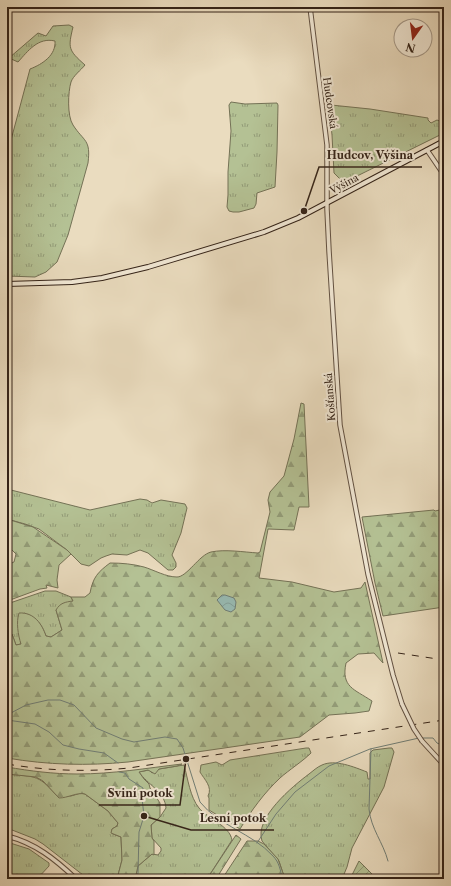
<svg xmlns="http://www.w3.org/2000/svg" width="451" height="886" font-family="'Libre Caslon Text',serif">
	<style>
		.grass { fill: url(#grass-tufts); stroke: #747256 }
		.forest { fill: url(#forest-firs); stroke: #747256 }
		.garden { fill: url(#garden-furrows); stroke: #747256 }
		.water { fill: url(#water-waves); stroke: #707e76 }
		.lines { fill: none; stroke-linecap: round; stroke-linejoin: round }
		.stream { stroke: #707e76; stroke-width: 1 }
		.tertiary-casing { stroke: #625142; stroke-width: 5.5 }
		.secondary-casing { stroke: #342318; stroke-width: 6 }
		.tertiary { stroke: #f1e8d5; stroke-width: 3.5 }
		.secondary { stroke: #f1e8d5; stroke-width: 4 }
		.rail { stroke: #342318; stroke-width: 1; stroke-dasharray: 7 7; stroke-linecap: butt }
		.tertiary-bridge-casing { stroke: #625142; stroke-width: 5.5; stroke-linecap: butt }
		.tertiary-bridge { stroke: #f1e8d5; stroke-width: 3.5 }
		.labels { text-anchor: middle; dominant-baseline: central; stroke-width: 4; stroke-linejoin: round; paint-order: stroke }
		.street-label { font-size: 10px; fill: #342318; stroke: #f1e8d5 }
		.leader { fill: none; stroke: #342318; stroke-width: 1.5 }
		.callout-dot { fill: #342318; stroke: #f1e8d5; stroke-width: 1.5 }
		.callout-label { font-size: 11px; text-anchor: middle; font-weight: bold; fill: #342318; stroke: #f1e8d5; stroke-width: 4; stroke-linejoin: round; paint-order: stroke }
	</style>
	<defs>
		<pattern id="grass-tufts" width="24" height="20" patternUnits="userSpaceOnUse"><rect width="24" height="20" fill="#b4c194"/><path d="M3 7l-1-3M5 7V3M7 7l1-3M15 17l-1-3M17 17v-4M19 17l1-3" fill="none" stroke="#939c78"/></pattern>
		<pattern id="forest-firs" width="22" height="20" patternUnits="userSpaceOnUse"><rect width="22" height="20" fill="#b4c194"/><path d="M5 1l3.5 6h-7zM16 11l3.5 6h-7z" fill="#939c78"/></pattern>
		<pattern id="garden-furrows" width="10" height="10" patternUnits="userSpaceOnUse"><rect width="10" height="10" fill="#b4c194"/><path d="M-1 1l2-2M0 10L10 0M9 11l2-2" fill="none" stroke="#939c78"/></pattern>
		<pattern id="water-waves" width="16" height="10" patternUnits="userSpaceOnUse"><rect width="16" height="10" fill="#98bbb4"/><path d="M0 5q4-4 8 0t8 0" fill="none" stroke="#84a09a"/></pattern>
	</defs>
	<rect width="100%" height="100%" fill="#eadcbf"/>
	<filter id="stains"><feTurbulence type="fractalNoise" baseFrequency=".005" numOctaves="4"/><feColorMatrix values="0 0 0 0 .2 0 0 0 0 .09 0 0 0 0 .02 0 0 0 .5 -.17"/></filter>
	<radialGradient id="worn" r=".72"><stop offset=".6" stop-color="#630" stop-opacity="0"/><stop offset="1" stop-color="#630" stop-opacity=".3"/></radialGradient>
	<g class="grass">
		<path d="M69 25 73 27C68 48 68 50 85 65 81 70 73 76 71 82 68 92 67 116 73 125 84 142 91 139 88 163L68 235 57 262 46 272 35 277 7 276V155L30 69C43 64 56 55 55 41 38 37 28 51 18 62L9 58 38 33 46 36 53 26Z"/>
		<polygon points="231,102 245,104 277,103 278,105 277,152 275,187 257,193 256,204 254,208 239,212 233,212 229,211 227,207 228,195 228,172 231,131 229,105"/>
		<path d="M331 105 370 109 428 118V120L431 123 437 120C444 122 444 127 444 133L349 180H341L334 173 332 135 329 107Z"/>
		<polygon points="7,489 90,510 140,499 147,500 152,503 161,500 185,504 187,508 181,533 172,555 176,563 176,567 173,570 168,570 148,553 140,550 127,555 112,554 106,556 101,558 89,566 81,564 67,550 39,529 25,524 7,519"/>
		<path d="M45 591H56L71 597 73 601 56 610 62 630 51 637 46 636C41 623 37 618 24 613L21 644 16 645 12 634 7 635V604Z"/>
		<path d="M306 748H309L311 753C303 761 289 770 280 778 264 793 251 811 240 829L209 810V798L208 796C213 787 204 779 200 772L201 765 216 762 222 765 230 760Z"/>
		<path d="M389 748H392L394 752 384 787 352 848 347 867 342 879H285L279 861 262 841C254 818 293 786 309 774 313 771 317 767 322 765 335 759 354 767 367 772L368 779H370V753L373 750Z"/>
		<path d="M184 765C188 779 190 797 199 808 207 818 230 826 232 840L207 879H135L138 866 152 854 158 855 161 851V848L152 838 151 825 160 817 166 808C165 792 147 784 139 772L149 770 152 773 159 769Z"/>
		<path d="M7 774C32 777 38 773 56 795L71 796 81 793 85 794 108 811 118 823 117 826 112 829 113 834 121 837 122 860 117 879H86L83 875 43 844 35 839 7 828Z"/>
		<polygon points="7,842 29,849 49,863 49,866 37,879 7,879"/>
	</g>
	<g class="forest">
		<path d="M301 403 304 404 309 507H299L294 530 268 529 259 578 292 582 334 592 361 588 365 582 383 663 374 653 358 654 346 663C341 687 354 689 372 701L369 711 355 713 329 715 300 737 128 762C87 766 48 765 7 758V635L12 634 16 645 21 644C18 635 16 622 19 613 34 612 42 624 46 636L51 637 62 630 56 610C60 603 65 602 73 601L71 597H85L90 593C93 577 98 572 110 563 122 563 133 564 144 567 154 570 166 577 177 577 187 577 199 555 211 552 225 549 243 552 258 553L260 552 270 512 268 500 270 492 284 476 294 439Z"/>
		<polygon points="444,509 444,577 439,580 444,594 444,607 383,616 375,583 362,517 434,510 435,511"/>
		<polygon points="7,519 33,527 67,550 71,554 59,565 57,580 58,588 46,585 47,588 40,589 10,600 7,597 7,565 14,562 16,554 7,545"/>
		<path d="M182 764 177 766 159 769 155 774 148 770 139 772 144 779 149 784 150 788 160 803V817L151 825 152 838 154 841V855L152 854 138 866 135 879H117L122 860 121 837 111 833 112 829 117 826 118 823 108 811 85 794C77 792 68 798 59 798L43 781 36 777 7 774V767C30 771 54 774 77 774 113 774 147 768 182 764Z"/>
		<polygon points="236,835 241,839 216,879 207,879"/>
		<polygon points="247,841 258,841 264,844 278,859 285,879 222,879"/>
	</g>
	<polygon class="garden" points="359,861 377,879 350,879"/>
	<polygon class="water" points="222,595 225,595 234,598 236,602 235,609 231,612 225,610 217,600"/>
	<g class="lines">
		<g class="stream">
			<path d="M7 716 9 714 26 705 48 700H60L74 705 96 728 122 739 134 742 165 737 177 739 183 748 200 802C219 826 252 833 273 856 279 862 281 871 282 879"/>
			<polyline points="7,720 35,724 49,732 63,745 79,749 104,753 118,763"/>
			<polyline points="422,738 433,738 437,743 444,746"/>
			<path d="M371 749 369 809C371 829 383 842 388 861"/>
			<polyline points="119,772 125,773 129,779 143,788 142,798 144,816 139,832 138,873 137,879"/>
			<polyline points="257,843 276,814 295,792 329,766 370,749 419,738"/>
		</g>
		<defs>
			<g id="tertiary">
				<polyline points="310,7 327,145 327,209 329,251 340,425 368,574 393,675 402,704"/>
				<polyline points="427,150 444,175"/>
				<polyline points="422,741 444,765"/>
				<path d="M7 836C35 843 55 859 76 879"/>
			</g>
			<polyline id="secondary" points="7,284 72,282 102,278 148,267 264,232 298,218 444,141"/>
		</defs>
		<use href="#tertiary" class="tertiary-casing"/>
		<use href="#secondary" class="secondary-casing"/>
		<use href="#tertiary" class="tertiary"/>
		<use href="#secondary" class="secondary"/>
		<g class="rail">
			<polyline points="398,653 444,660"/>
			<path d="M7 764C48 771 88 772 129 768L444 720"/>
		</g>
		<defs>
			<polyline id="tertiary-bridge" points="402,704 414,729 422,741"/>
		</defs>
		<use href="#tertiary-bridge" class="tertiary-bridge-casing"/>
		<use href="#tertiary-bridge" class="tertiary-bridge"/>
	</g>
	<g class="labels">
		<g class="street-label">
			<text transform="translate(330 103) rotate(82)">Hudcovská</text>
			<text transform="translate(344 184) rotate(-28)">Výšina</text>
			<text transform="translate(330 397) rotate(-94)">Košťanská</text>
		</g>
	</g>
	<path class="leader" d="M304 211L319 167H422M186 759L180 805H99M144 816L191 830H274"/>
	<g class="callout-dot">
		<circle cx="304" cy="211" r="4"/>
		<circle cx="186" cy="759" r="4"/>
		<circle cx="144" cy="816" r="4"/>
	</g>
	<g class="callout-label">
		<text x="370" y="159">Hudcov, Výšina</text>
		<text x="140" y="797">Sviní potok</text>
		<text x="233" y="822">Lesní potok</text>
	</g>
	<rect width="451" height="886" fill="none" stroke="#eadcbf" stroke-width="24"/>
	<rect x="8" y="8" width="435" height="870" fill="none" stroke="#342318" stroke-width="2"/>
	<rect x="12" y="12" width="427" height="862" fill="none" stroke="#342318"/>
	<g transform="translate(413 38) rotate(194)"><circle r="19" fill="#f1e8d5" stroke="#a59989"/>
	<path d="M0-3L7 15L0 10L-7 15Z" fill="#8f2418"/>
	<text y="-6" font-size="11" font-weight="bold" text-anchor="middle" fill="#342318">N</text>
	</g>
	<rect width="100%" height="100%" filter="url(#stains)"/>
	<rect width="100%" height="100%" fill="url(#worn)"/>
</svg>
